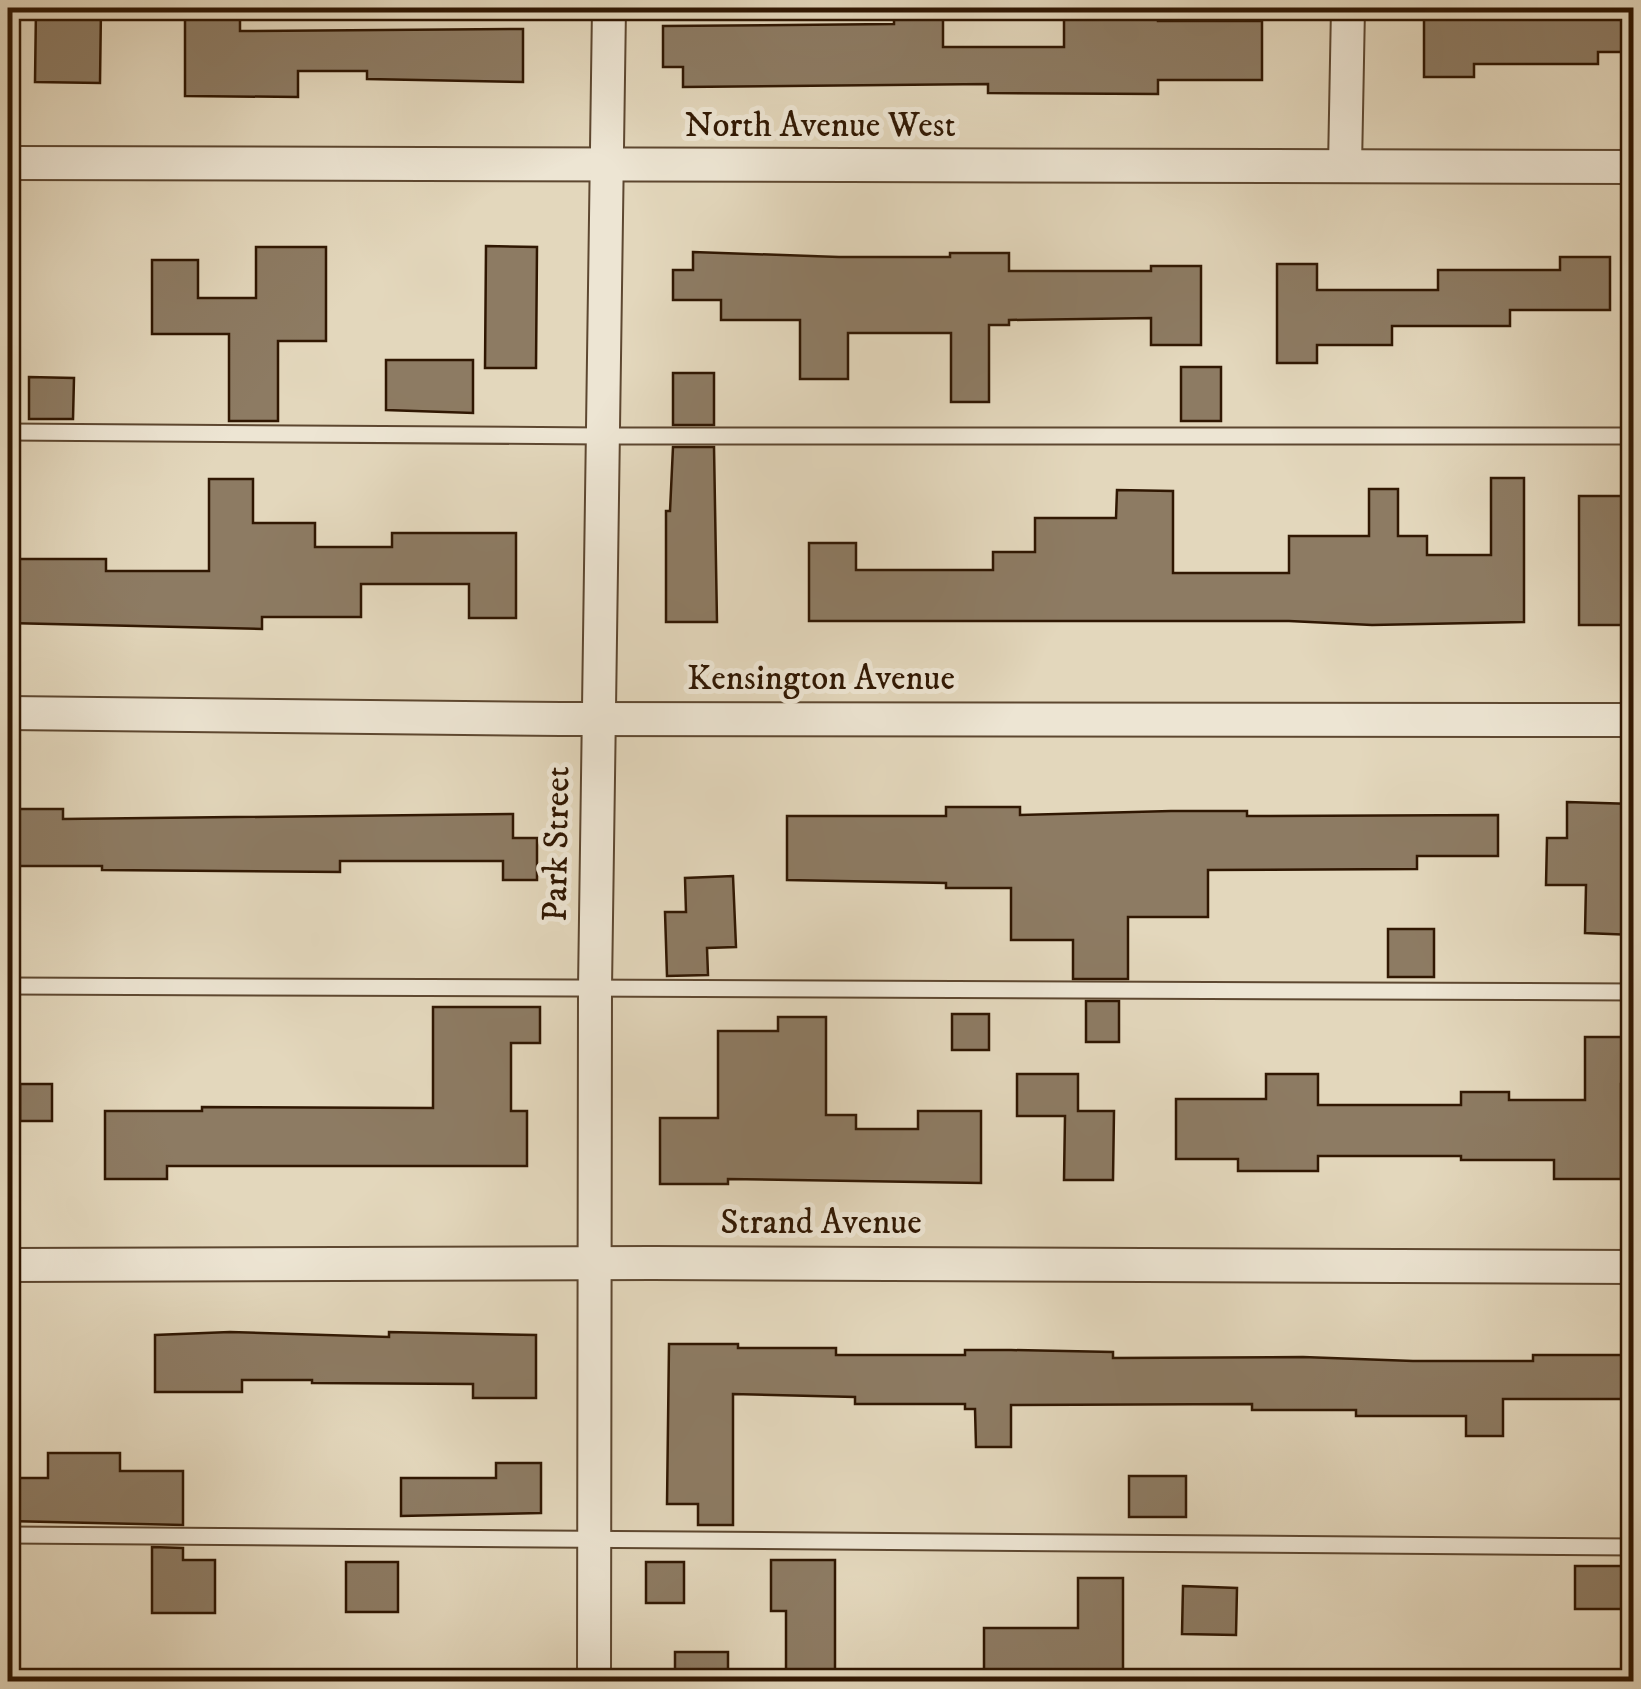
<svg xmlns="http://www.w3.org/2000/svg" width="1641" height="1689" font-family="'IM FELL DW Pica',serif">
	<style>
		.building { fill: #8d7b63; stroke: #301702; stroke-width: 2.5 }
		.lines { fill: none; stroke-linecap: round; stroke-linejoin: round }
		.lane-casing { stroke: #5d4730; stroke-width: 19 }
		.street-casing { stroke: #5d4730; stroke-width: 36 }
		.lane { stroke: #ede5d3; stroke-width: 15 }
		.street { stroke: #ede5d3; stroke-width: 32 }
		.labels { text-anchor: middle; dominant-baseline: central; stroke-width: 10; stroke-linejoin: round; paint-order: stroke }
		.street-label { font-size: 35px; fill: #301702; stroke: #ede5d3 }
	</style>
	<rect width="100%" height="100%" fill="#e3d7bc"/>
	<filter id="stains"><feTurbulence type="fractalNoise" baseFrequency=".002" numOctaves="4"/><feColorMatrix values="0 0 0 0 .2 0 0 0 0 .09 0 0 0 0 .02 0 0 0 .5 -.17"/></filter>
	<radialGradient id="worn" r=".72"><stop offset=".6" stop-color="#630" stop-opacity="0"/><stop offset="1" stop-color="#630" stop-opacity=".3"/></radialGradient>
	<g class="building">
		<polygon points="36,8 101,8 100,83 35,82"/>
		<polygon points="185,8 240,8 240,31 523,29 523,82 367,79 367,71 298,71 298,97 185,96"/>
		<polygon points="1064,8 1158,8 1158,21 1262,21 1262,80 1158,80 1158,94 988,93 988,84 683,87 683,67 663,67 663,26 894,24 894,11 943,11 943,47 1064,47"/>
		<polygon points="1424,8 1634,8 1634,52 1598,52 1598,64 1474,64 1474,77 1424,77"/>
		<polygon points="486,246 537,247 536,368 485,368"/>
		<polygon points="256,247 326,247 326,341 278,341 278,421 229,421 229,334 152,334 152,260 198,260 198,298 256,298"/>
		<polygon points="693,252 839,257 950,257 950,253 1009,253 1009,271 1151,271 1151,266 1201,266 1201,345 1151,345 1151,318 1009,320 1009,325 989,325 989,402 951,402 951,333 848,333 848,379 800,379 800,320 721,320 721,300 673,300 673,270 693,270"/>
		<polygon points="1560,257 1610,257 1610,310 1510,310 1510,326 1392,326 1392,345 1317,345 1317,363 1277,363 1277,264 1317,264 1317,290 1438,290 1438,270 1560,270"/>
		<polygon points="386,360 473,360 473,413 386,410"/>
		<rect x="1181" y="367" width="40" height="54"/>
		<rect x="673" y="373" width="41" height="52"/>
		<polygon points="29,377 74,378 73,419 29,419"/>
		<polygon points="673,447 714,447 717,622 666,622 666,511 670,511"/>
		<polygon points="1491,478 1524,478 1524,622 1372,625 1289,621 809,621 809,543 856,543 856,570 993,570 993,552 1035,552 1035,518 1116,518 1117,490 1173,491 1173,573 1289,573 1289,536 1369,536 1369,489 1398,489 1398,536 1427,536 1427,555 1491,555"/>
		<polygon points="209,479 253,479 253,523 315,523 315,547 392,547 392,533 516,533 516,618 469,618 469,584 361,584 361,617 262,617 262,629 8,623 8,559 106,559 106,571 209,571"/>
		<polygon points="1579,496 1634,496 1633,625 1579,625"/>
		<polygon points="1567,802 1634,804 1634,935 1585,933 1586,885 1546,885 1547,838 1567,838"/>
		<polygon points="946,807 1020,807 1020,815 1171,811 1247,811 1247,816 1498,815 1498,856 1417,856 1417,869 1208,870 1208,917 1128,917 1128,979 1073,979 1073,940 1011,940 1011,888 946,888 946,883 787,880 787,816 946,816"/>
		<polygon points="8,809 63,809 63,819 513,814 513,838 537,838 537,880 503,880 503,861 340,861 340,872 102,870 102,866 8,866"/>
		<polygon points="733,876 736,947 707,948 708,975 667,976 665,912 686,912 685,878"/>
		<rect x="1388" y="929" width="46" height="48"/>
		<rect x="1086" y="1001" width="33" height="41"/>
		<polygon points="433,1007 540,1007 540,1043 511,1043 511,1111 527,1111 527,1166 167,1166 167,1179 105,1179 105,1111 202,1111 202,1107 433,1108"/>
		<rect x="952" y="1014" width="37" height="36"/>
		<polygon points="778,1017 826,1017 826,1115 856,1115 856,1129 918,1129 918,1111 981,1111 981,1183 728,1179 728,1184 660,1184 660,1118 718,1118 718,1031 778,1031"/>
		<polygon points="1585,1037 1634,1037 1634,1084 1621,1084 1621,1179 1554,1179 1554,1160 1461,1160 1461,1156 1318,1156 1318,1171 1238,1171 1238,1159 1176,1159 1176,1099 1266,1099 1266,1074 1318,1074 1318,1105 1461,1105 1461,1092 1509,1092 1509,1100 1585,1100"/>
		<polygon points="1017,1074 1078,1074 1078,1111 1114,1111 1113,1180 1064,1180 1065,1116 1017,1116"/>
		<rect x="20" y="1084" width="32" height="37"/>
		<polygon points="230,1332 389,1337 389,1332 536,1335 536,1398 473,1398 473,1384 312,1383 312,1380 242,1380 242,1392 155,1392 155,1335"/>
		<polygon points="669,1344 738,1344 738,1348 836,1348 836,1355 965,1355 965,1350 1011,1350 1113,1352 1113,1358 1303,1357 1413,1361 1533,1361 1533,1355 1631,1355 1631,1399 1503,1399 1503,1436 1466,1436 1466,1416 1356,1416 1356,1410 1252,1410 1252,1404 1011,1405 1011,1447 976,1447 975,1409 965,1409 965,1404 855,1404 855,1397 733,1394 733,1525 698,1525 698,1504 667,1504"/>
		<polygon points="48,1453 120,1453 120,1471 183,1471 183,1525 8,1521 8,1478 48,1478"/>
		<polygon points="496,1463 541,1463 541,1513 401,1516 401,1478 496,1478"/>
		<rect x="1129" y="1476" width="57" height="41"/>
		<polygon points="152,1547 183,1548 183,1560 215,1560 215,1613 152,1613"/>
		<polygon points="771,1560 835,1560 835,1682 786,1682 786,1611 771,1611"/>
		<rect x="346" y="1562" width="52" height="50"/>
		<rect x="646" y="1562" width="38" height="41"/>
		<rect x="1575" y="1566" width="53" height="43"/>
		<polygon points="1078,1578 1123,1578 1123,1682 984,1682 984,1628 1078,1628"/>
		<polygon points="1183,1586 1237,1588 1236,1635 1182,1634"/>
		<rect x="675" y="1652" width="53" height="30"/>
	</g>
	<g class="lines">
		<defs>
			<g id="lane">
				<polyline points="8,432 603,436 1634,436"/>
				<polyline points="8,986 1634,992"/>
				<polyline points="8,1535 1634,1547"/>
			</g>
			<g id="street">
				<polyline points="8,163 1634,167"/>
				<polyline points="1345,166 1348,8"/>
				<polyline points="8,713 561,719 1634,720"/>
				<polyline points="8,1265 652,1263 1634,1267"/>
				<polyline points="594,1682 595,988 609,8"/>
			</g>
		</defs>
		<use href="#lane" class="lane-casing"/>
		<use href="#street" class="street-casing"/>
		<use href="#lane" class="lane"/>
		<use href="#street" class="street"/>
	</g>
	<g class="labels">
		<g class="street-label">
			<text x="820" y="126">North Avenue West</text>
			<text x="821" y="679">Kensington Avenue</text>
			<text transform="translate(557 844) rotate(-89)">Park Street</text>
			<text x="821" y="1223">Strand Avenue</text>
		</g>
	</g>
	<rect width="1641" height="1689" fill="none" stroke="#e3d7bc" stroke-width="40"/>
	<rect x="10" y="10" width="1621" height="1669" fill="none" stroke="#301702" stroke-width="5"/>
	<rect x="20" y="20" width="1601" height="1649" fill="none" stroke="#301702" stroke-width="2.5"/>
	<rect width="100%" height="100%" filter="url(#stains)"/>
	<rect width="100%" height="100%" fill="url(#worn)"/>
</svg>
